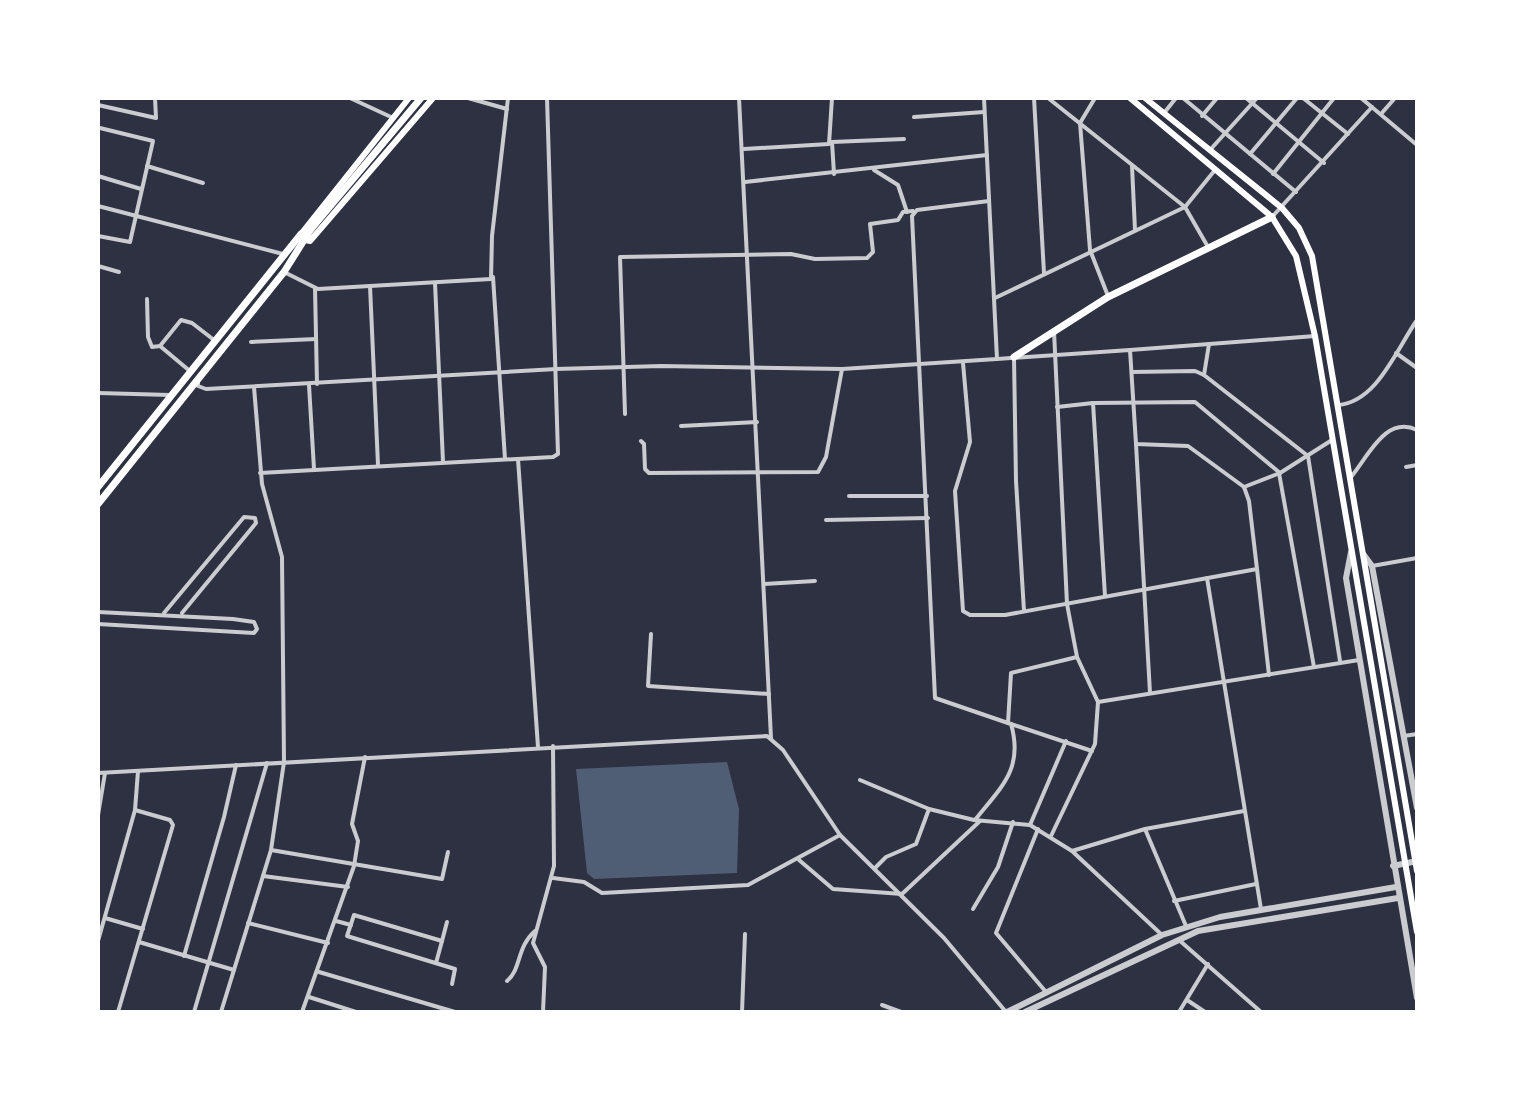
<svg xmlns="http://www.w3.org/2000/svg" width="1515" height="1110" font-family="'Source Serif 4',serif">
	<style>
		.water { fill: #4f5d75 }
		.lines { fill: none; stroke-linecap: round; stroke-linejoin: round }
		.minor { stroke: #caccd0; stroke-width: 4 }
		.tertiary { stroke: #caccd0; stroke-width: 6 }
		.secondary { stroke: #fff; stroke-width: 6 }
		.primary { stroke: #fff; stroke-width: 7 }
		.trunk { stroke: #fff; stroke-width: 7 }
	</style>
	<rect width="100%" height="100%" fill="#2d3142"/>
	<polygon class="water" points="727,762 739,809 737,873 594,879 587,873 576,769"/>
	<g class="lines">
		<g class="minor">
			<polyline points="350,98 391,117"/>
			<polyline points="468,98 507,109"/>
			<polyline points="739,98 771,738"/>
			<polyline points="1034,98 1044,273"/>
			<polyline points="1048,98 1185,207 1208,247"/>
			<polyline points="1095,98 1080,123 1090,250 1108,296"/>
			<polyline points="1183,98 1296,192"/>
			<polyline points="1246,98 1324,163"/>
			<polyline points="1303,98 1348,134"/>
			<polyline points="1361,98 1417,145"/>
			<polyline points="98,105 156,118 155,98"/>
			<polyline points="1164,113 1176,98"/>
			<polyline points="1381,114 1395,98"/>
			<polyline points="1202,116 1217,98"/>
			<polyline points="914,117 984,112"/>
			<polyline points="744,149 829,144 832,98"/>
			<polyline points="1210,150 1257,98"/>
			<polyline points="1250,154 1297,98"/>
			<polyline points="147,166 203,183"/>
			<polyline points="1132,166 1135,230"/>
			<polyline points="874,170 898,185 907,212"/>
			<polyline points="834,174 832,142 904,139"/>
			<polyline points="1273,174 1334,98"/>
			<polyline points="98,176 141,189"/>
			<polyline points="745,182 987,155"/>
			<polyline points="989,201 917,210 912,216 935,698 1008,723"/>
			<polyline points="98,206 283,254"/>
			<polyline points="1272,217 1372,107"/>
			<polyline points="98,236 130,242 153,141 100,128"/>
			<polyline points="98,266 119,272"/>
			<polyline points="284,272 318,289 491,279 492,236 508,98"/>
			<polyline points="493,277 505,459"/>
			<polyline points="435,283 443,462"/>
			<polyline points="370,286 378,465"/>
			<polyline points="315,288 317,384"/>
			<polyline points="995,298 1185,207 1215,170"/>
			<polyline points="147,299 148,337 152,347 160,346 181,320 192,323 214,340"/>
			<polyline points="1054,331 1067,604 1077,657 1098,702 1359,660"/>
			<polyline points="251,342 316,339"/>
			<polyline points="160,346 191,372"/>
			<polyline points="1130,350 1315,336"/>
			<polyline points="1396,353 1417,368"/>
			<polyline points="1014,358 1016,481 1024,611"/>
			<polyline points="963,363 970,442 955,491 963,611 970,615 1005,615 1257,569 1249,501 1244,487 1188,446 1136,444 1130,350 997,359"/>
			<polyline points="1132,372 1195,371 1204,375 1308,456 1340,661"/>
			<polyline points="1204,375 1209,344"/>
			<polyline points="198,382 198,386 206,389 556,369 661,366 842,369 997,359 984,98"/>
			<polyline points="309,385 314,469"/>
			<polyline points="98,393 170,395"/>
			<polyline points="1093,403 1105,596"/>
			<path d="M1338 405C1377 402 1396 350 1417 320"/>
			<polyline points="1057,407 1093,403 1195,402 1280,473"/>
			<polyline points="625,414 620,257 791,254 815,259 867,258 873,252 870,224 898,220 903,212 913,211"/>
			<polyline points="681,426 757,422"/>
			<polyline points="641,441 644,444 645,469 649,473 818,472 826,457 842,369"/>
			<polyline points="1136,444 1150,693"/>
			<polyline points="518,459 538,747"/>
			<polyline points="1406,467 1417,465"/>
			<polyline points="260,473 553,457 558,454 547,98"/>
			<polyline points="1279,473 1314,667"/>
			<path d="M1351 477C1369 455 1386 415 1417 430"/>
			<polyline points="1244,487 1280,473 1332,440"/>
			<polyline points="849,496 927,496"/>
			<polyline points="826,520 928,518"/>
			<polyline points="1372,566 1417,558"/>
			<polyline points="1257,569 1269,675"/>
			<polyline points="1207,578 1261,909"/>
			<polyline points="764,584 815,581"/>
			<polyline points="98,612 233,619 254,622 257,629 254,633 98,624"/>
			<polyline points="164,613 244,517 255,518 256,523 182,613"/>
			<polyline points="651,634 648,686 769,694"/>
			<polyline points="1077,657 1011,673 1008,723 1092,751"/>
			<polyline points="1404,736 1417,734"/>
			<polyline points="98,773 767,736 783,750 840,835 944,938 1006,1012"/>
			<polyline points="860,780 929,809 974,820 1030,825 1072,851 1162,935"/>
			<polyline points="98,815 105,773"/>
			<path d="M975 820C1001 787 1024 769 1011 724"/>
			<polyline points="1030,825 1066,741"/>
			<polyline points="1038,829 996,933 1046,992"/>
			<polyline points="1145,829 1186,926"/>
			<polyline points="1051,836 1095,744 1098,702"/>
			<polyline points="271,850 442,879 448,852"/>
			<polyline points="1072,851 1145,829 1244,811"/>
			<polyline points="799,860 833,889 902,894 980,821"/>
			<polyline points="875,868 886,857 916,844 929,809"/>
			<polyline points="263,876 348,887"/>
			<polyline points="553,878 584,882 602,893 748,885 840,835"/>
			<polyline points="1174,901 1256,884"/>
			<polyline points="973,909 998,867 1013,822"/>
			<polyline points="105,918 143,929"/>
			<polyline points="336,921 351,925"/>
			<polyline points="248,923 328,943"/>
			<polyline points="1179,940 1261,1012"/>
			<polyline points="98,941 135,810 138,771"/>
			<polyline points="442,941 447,922"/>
			<polyline points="139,942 234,970"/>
			<polyline points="184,956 224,817 236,765"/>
			<polyline points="436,963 442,941 354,915 347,936 455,969 452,984"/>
			<polyline points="319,972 455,1012"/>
			<path d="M507 981C522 968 516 948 535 931"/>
			<polyline points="309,997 356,1012"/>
			<polyline points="1187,1000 1205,1012"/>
			<polyline points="882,1005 901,1012"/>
			<polyline points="118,1012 173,825 170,820 135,810"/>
			<polyline points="194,1012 267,763"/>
			<polyline points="221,1012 271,850 284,762 282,557 262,484 254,387"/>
			<polyline points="302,1012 354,866 358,841 352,824 365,757"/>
			<polyline points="543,1012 545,967 533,943 554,866 553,746"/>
			<polyline points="742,1012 745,934"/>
			<polyline points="1179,1012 1208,964"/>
		</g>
		<g class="tertiary">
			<polyline points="1351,552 1346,578 1417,998"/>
			<polyline points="1364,555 1372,566 1417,808"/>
			<polyline points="1393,866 1417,861"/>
			<polyline points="1007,1012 1162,935 1220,917 1396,887"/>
			<polyline points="1025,1012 1198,931 1398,898"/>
		</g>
		<g class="secondary">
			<polyline points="1130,98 1272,217 1296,256 1315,336 1417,932"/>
			<polyline points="1145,98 1282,208 1299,228 1312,256 1417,871"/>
			<polyline points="301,234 409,98"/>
			<polyline points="306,240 310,241 433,98"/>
		</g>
		<polyline class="primary" points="1014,357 1108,297 1272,217"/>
		<g class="trunk">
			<polyline points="98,487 301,234 311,229"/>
			<polyline points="98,504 284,272 311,229 421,98"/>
		</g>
	</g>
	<rect width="1515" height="1110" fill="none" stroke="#ffffff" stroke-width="200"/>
</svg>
